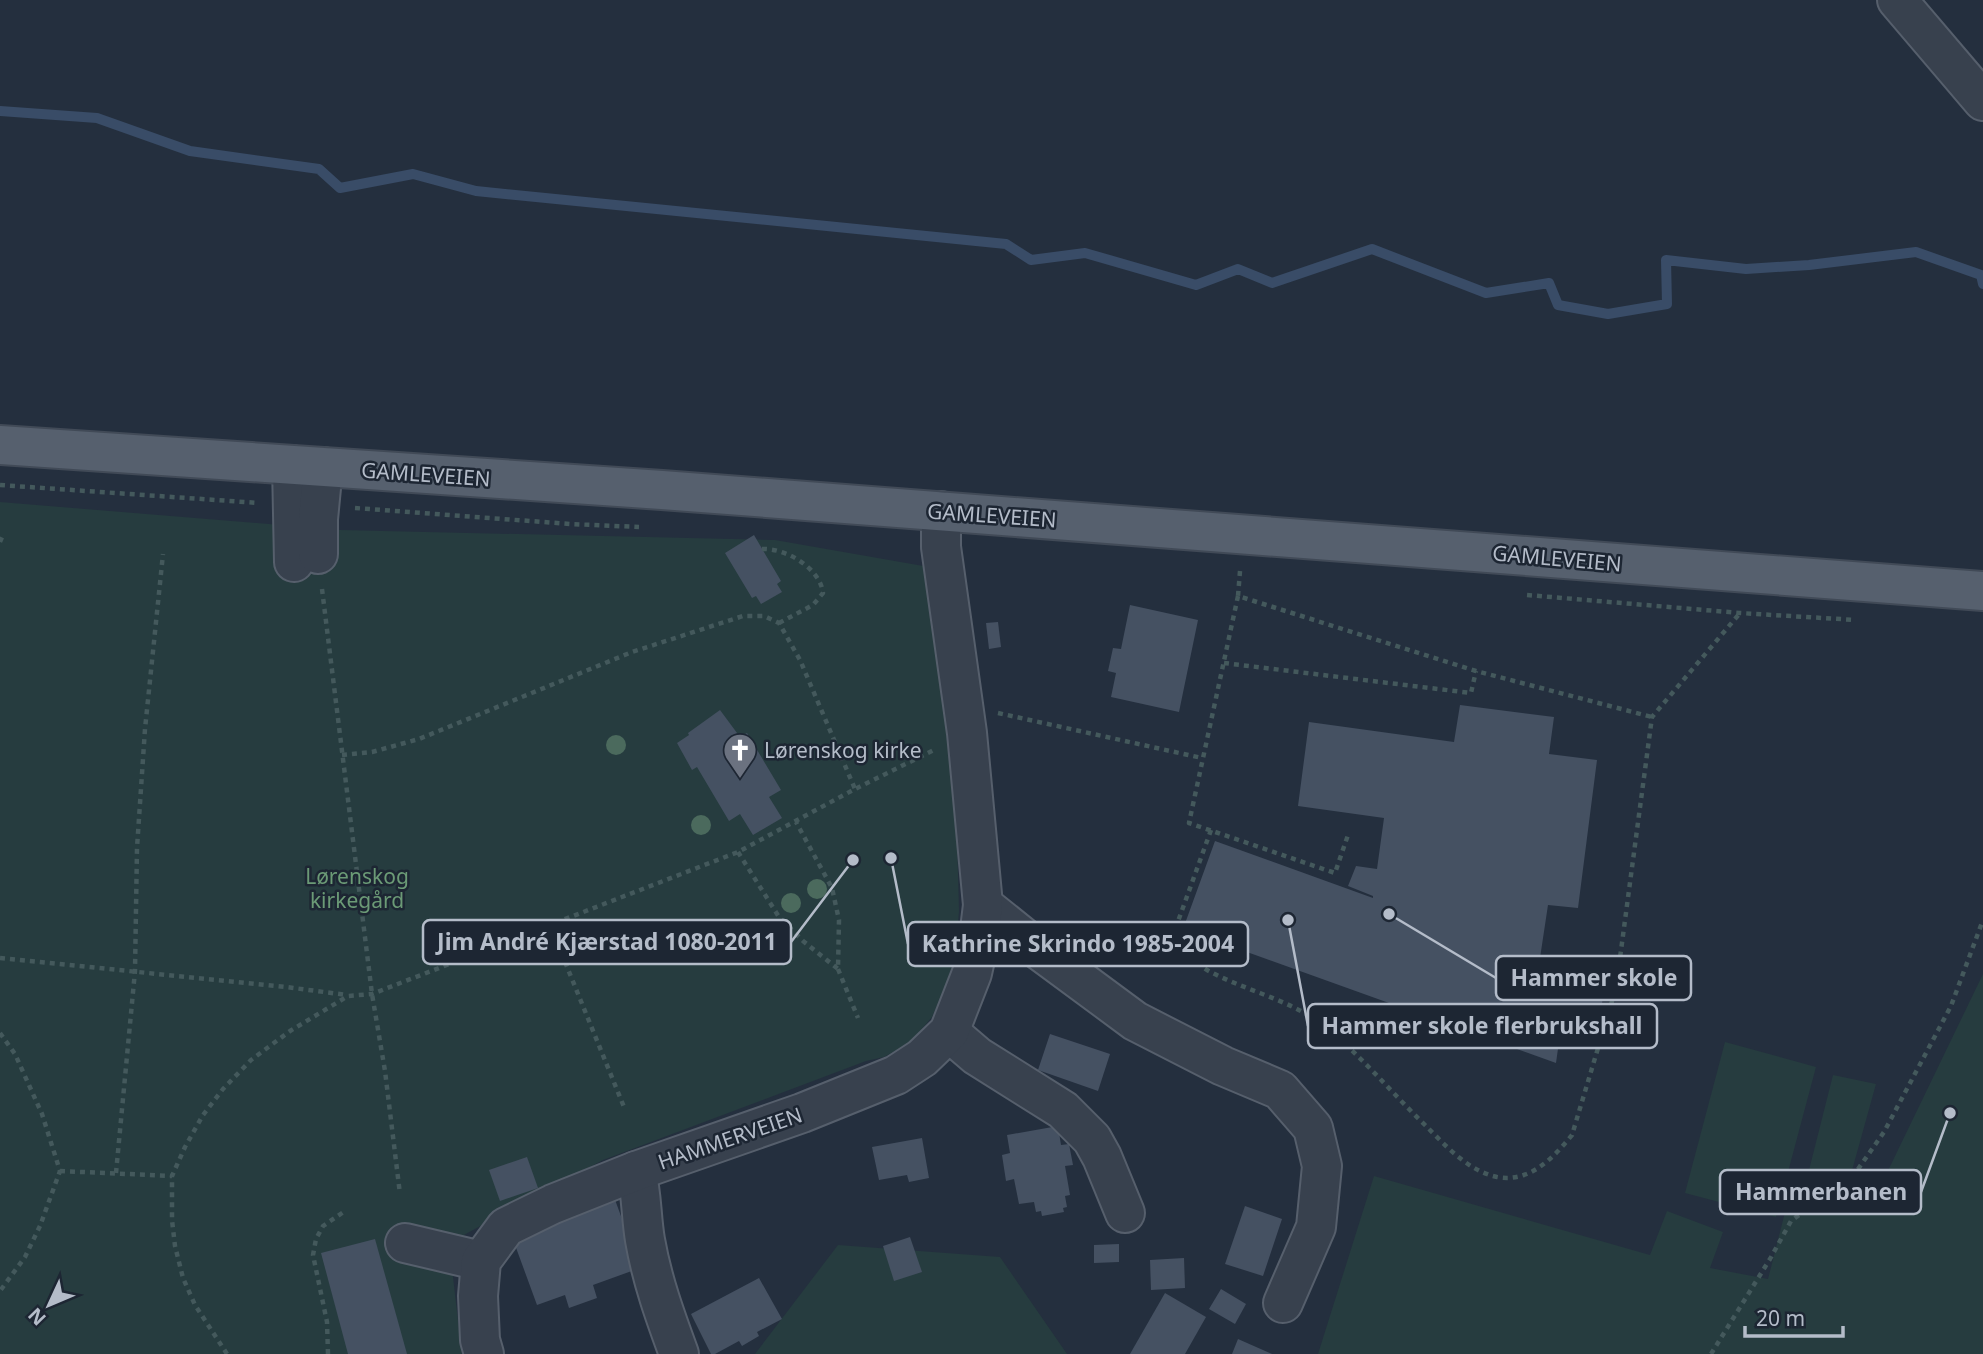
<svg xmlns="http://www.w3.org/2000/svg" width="1983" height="1354" font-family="'Noto Sans',sans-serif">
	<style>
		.green { fill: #263c3f }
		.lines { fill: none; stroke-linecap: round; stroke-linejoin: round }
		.stream { stroke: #394c67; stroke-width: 10 }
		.building { fill: #455162 }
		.minor-casing { stroke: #565f6c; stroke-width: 42 }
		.major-casing { stroke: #414a57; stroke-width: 42 }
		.path { stroke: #44595c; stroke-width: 4.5; stroke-dasharray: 5 5; stroke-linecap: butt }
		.minor { stroke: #38414e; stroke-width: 38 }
		.major { stroke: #56606e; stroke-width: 38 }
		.tree { fill: #4b6a5d }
		.labels { text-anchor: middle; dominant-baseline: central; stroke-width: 5; stroke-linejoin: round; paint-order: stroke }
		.street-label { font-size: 21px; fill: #b4bcc9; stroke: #1d2633 }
		.poi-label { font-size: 21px; fill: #b4bcc9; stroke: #1d2633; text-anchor: start }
		.park-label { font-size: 21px; fill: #6b9a76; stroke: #1d2633 }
		.leader { fill: none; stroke: #b4bcc9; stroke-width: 2.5 }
		.callout-dot { fill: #b4bcc9; stroke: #1d2633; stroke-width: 2.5 }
		.callout { fill: #1d2633; stroke: #b4bcc9; stroke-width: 2.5 }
		.callout-label { font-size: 23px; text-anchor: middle; font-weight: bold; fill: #b4bcc9 }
	</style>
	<rect width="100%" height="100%" fill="#242f3e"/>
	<g class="green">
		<polygon points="0,502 341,530 775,540 929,567 956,798 959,911 955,957 945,987 932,1017 910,1043 884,1057 866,1061 603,1160 449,1243 462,1354 0,1354"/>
		<polygon points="1983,974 1983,1354 1318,1354 1374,1176 1650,1255 1667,1211 1723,1232 1710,1268 1768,1279 1795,1173 1807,1178 1833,1075 1876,1084 1848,1185 1868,1212"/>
		<polygon points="1725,1042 1816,1067 1776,1217 1685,1193"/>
		<polygon points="838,1245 1000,1257 1067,1354 755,1354"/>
	</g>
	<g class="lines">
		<polyline class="stream" points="0,111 97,118 190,151 319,169 340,188 413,174 476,191 1006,244 1031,260 1085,253 1196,285 1238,269 1272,283 1372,249 1486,293 1549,283 1558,305 1608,314 1667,304 1666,260 1746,269 1809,265 1916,252 1981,275 1983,284"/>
	</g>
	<g class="building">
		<polygon points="754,535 781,581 777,584 782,592 761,604 756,596 752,598 725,553"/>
		<polygon points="1130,605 1198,620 1179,712 1111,697 1116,673 1108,671 1113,648 1121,649"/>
		<polygon points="998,622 1001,647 989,649 986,623"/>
		<polygon points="1460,705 1554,717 1549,754 1597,760 1578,908 1548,905 1540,958 1605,981 1599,1026 1563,1013 1556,1063 1183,929 1215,841 1373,898 1373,896 1348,886 1356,866 1377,869 1384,818 1298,806 1309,722 1454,742"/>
		<polygon points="720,710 740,737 747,733 781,790 769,797 782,818 753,835 740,814 729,821 697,767 692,770 677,743 689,735 688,733"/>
		<polygon points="1050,1034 1110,1054 1098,1091 1038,1070"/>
		<polygon points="1058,1126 1061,1145 1069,1144 1073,1165 1065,1166 1070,1195 1065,1196 1067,1207 1063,1208 1064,1212 1042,1216 1041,1211 1036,1212 1034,1202 1019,1204 1014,1179 1006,1181 1002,1155 1010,1153 1007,1135"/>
		<polygon points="922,1138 929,1178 909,1182 907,1175 879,1180 872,1147"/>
		<polygon points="527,1157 538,1188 500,1201 489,1170"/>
		<polygon points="614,1197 640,1268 593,1285 597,1298 569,1308 565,1295 537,1305 511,1234"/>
		<polygon points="1245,1206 1282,1219 1263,1276 1225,1264"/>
		<polygon points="910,1237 922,1272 894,1281 883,1246"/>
		<polygon points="375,1239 407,1354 348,1354 321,1253"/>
		<polygon points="1119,1244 1119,1262 1094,1263 1094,1245"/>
		<polygon points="1184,1258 1185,1288 1151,1290 1150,1260"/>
		<polygon points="759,1278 782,1319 757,1332 759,1336 742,1346 739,1341 715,1354 711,1354 691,1314"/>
		<polygon points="1221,1289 1246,1304 1235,1324 1209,1309"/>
		<polygon points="1165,1293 1206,1317 1185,1354 1130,1354"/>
		<polygon points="1238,1339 1272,1354 1232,1354"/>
	</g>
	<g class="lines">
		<defs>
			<g id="minor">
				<polyline points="1897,0 1983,101"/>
				<polyline points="292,465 294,562"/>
				<polyline points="318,554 318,519 323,467"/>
				<polyline points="983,905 1039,950 1135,1021 1223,1066 1280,1090 1313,1128 1322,1166 1316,1227 1283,1303"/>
				<polyline points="949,1032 977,1056 1063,1110 1092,1139 1102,1157 1125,1213"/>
				<path d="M636 1171C642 1194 641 1217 645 1240 652 1280 665 1316 679 1354"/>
				<polyline points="405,1243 481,1261"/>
				<polyline points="484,1354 480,1340 478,1296 481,1261 506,1227 553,1204 636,1171 802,1113 896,1075 922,1058 949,1032 972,973 978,946 983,905 967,733 941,547 941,511"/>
			</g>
			<polyline id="major" points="0,445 662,490 1983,591"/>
		</defs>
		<use href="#minor" class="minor-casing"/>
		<use href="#major" class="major-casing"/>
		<g class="path">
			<polyline points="0,485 259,503"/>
			<polyline points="355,508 570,524 639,527"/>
			<polyline points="0,542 2,537"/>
			<path d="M762 549C786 548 820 568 823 593L813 605 779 623"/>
			<polyline points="1240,571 1238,596 1476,671 1652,717"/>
			<polyline points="322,589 372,994 385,1071 400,1194"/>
			<polyline points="1527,595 1740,613 1856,620"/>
			<polyline points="1238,596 1189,823 1335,873 1348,835"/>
			<polyline points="1224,663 1471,693 1476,671"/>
			<polyline points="998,713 1202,758"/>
			<polyline points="342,755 372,752 419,739 632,652 743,616 764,616 779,623 800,660 855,789"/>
			<path d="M1211 830 1172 938C1178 947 1185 950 1192 956 1197 961 1201 967 1207 970 1245 991 1293 1000 1327 1028 1362 1057 1392 1093 1425 1125 1445 1145 1468 1171 1497 1177 1530 1183 1553 1158 1572 1135L1616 988 1652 717 1740 613"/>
			<polyline points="738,852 779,917 803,941 838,969 839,920 832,888 796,822"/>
			<polyline points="550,925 624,1107"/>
			<polyline points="0,958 286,987 347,995"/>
			<polyline points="838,969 858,1018"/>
			<polyline points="0,1033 15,1054 42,1114 60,1171 40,1226 25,1257 0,1291"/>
			<polyline points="60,1171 172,1176"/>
			<polyline points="116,1173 135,971 137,848 145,729 163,554"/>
			<polyline points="227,1354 195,1305 183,1278 175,1246 172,1220 172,1176 185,1147 203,1115 223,1089 251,1060 290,1031 348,996 372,994 738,852 855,789 934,750"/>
			<polyline points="328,1354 327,1322 313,1255 316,1239 323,1226 345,1211"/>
			<polyline points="1711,1354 1770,1259 1791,1221 1856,1172 1884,1132 1951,1006 1983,920"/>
		</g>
		<use href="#minor" class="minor"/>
		<use href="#major" class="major"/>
	</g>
	<g class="tree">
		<circle cx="616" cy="745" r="10"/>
		<circle cx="701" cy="825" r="10"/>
		<circle cx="817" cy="889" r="10"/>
		<circle cx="791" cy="903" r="10"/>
	</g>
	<defs>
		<symbol id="church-pin" viewBox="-11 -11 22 30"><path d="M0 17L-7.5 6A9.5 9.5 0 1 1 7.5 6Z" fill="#6b7280" stroke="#1d2633"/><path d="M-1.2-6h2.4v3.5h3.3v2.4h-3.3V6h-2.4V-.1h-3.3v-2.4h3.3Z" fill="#fff"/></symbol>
	</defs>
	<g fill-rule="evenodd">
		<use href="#church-pin" x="721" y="731" width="38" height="52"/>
	</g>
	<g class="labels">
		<g class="street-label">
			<text transform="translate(426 474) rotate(4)">GAMLEVEIEN</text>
			<text transform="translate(992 515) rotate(4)">GAMLEVEIEN</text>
			<text transform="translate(1557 558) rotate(5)">GAMLEVEIEN</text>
			<text transform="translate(730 1138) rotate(-19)">HAMMERVEIEN</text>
		</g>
		<g class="poi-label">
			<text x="764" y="750">Lørenskog kirke</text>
		</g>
		<g class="park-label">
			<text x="357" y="876">Lørenskog<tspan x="357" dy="24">kirkegård</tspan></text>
		</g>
	</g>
	<path class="leader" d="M853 860L791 942M891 858L908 944M1389 914L1496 978M1288 920L1308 1026M1950 1113L1921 1192"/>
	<g class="callout-dot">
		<circle cx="853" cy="860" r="7"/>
		<circle cx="891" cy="858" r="7"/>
		<circle cx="1389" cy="914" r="7"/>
		<circle cx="1288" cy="920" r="7"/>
		<circle cx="1950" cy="1113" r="7"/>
	</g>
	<g class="callout">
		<rect x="423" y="920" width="368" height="44" rx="7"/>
		<rect x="908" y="922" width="340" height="44" rx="7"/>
		<rect x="1496" y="956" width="195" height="44" rx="7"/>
		<rect x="1308" y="1004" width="349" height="44" rx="7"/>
		<rect x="1720" y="1170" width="201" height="44" rx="7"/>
	</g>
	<g class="callout-label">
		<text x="607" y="950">Jim André Kjærstad 1080-2011</text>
		<text x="1078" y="952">Kathrine Skrindo 1985-2004</text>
		<text x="1594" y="986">Hammer skole</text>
		<text x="1482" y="1034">Hammer skole flerbrukshall</text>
		<text x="1821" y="1200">Hammerbanen</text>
	</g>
	<g transform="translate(49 1305) rotate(226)" stroke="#1d2633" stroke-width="5" paint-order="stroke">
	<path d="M0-5L12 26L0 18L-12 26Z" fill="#b4bcc9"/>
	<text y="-10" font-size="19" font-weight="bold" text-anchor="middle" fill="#b4bcc9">N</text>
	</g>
	<path d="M1745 1326v10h98v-10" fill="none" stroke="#b4bcc9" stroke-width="3.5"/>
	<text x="1756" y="1326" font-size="21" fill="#b4bcc9" stroke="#1d2633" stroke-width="5" paint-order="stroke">20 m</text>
</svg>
